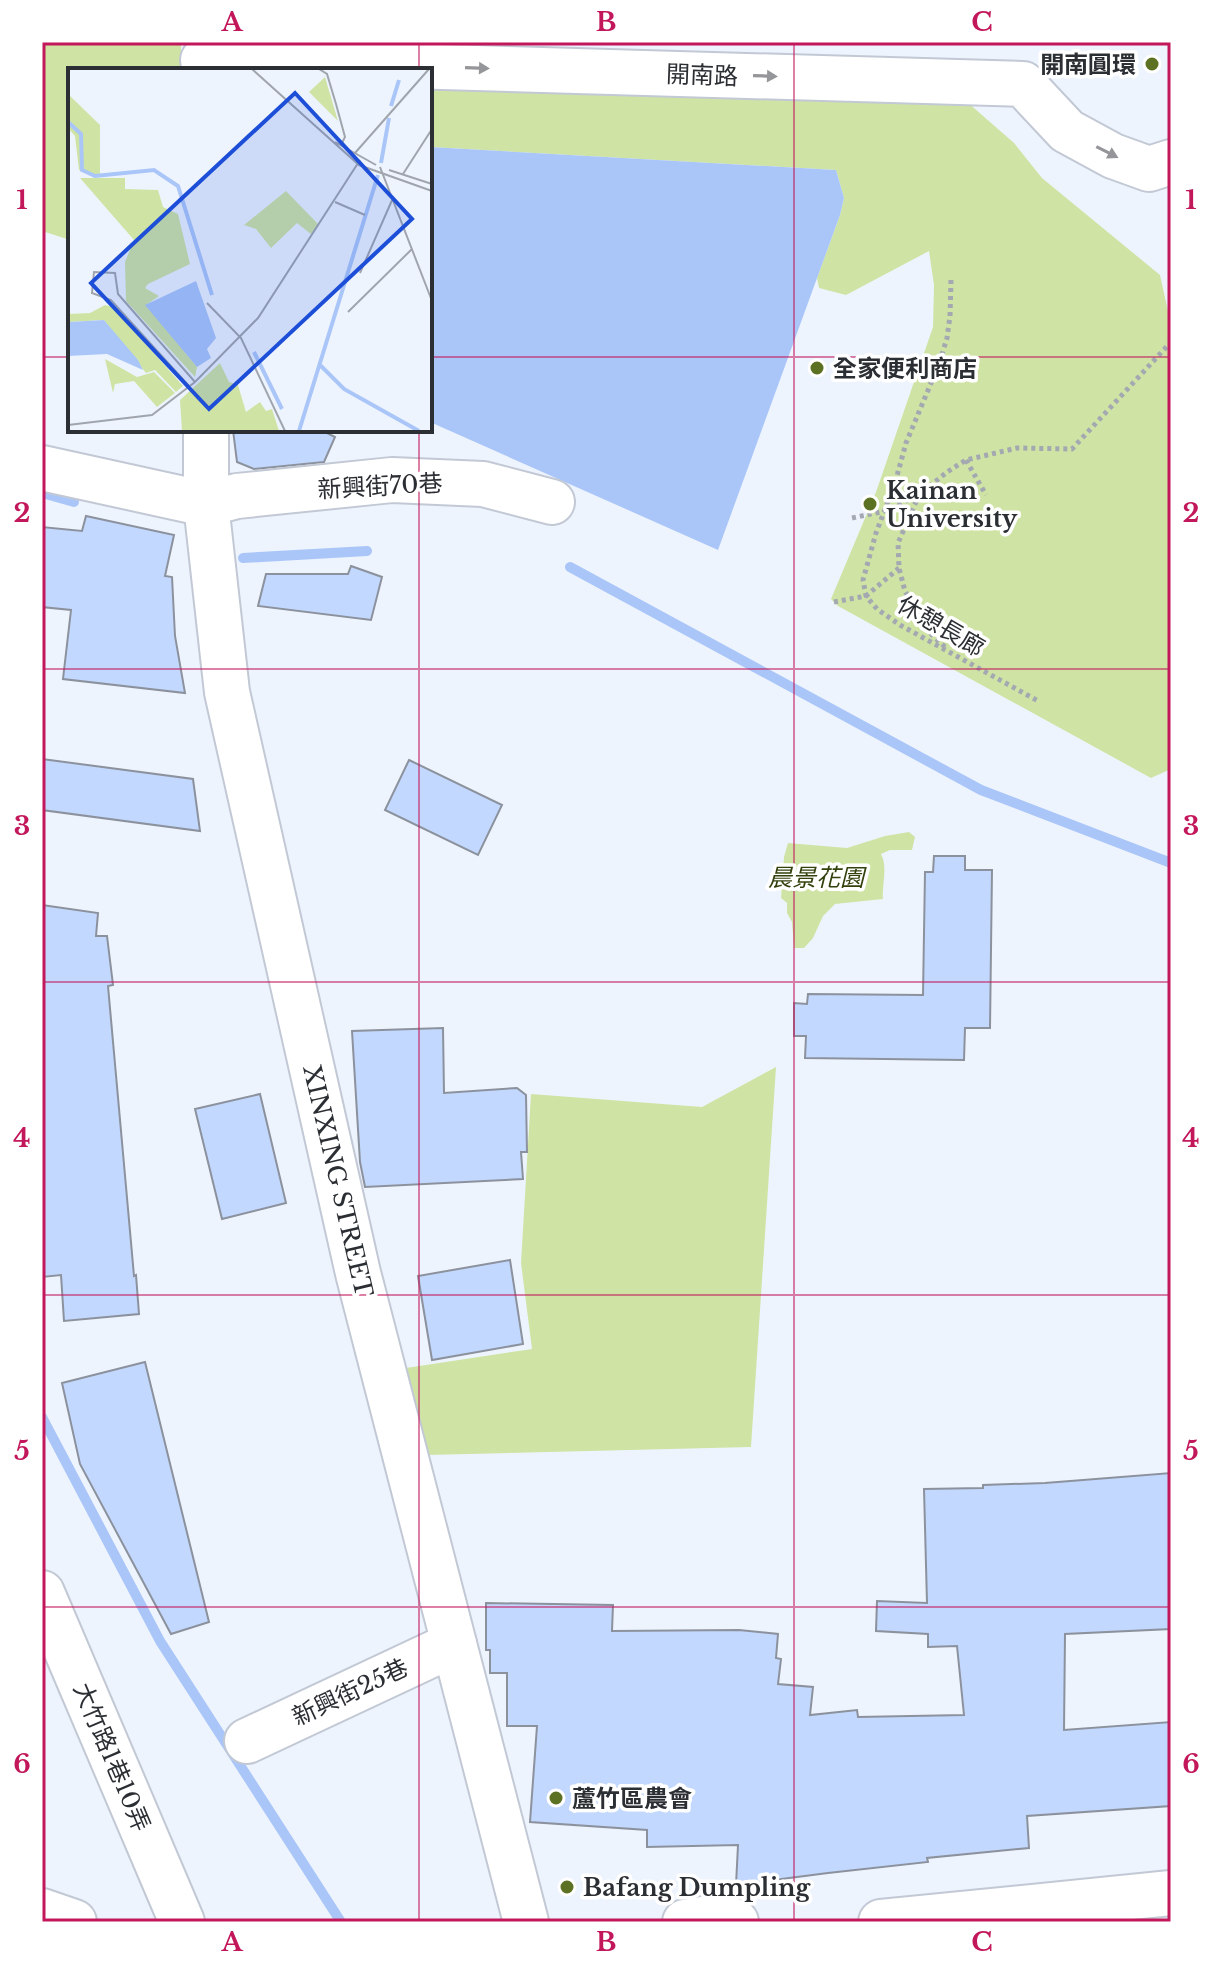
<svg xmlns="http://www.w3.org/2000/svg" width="1213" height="1964" font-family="'Libre Baskerville','Noto Sans TC',serif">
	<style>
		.green { fill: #cfe4a4 }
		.water { fill: #aac6f8 }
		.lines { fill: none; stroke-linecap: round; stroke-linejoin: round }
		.stream { stroke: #aac6f8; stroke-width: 10 }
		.building { fill: #c3d8fe; stroke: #8b929d; stroke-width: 2 }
		.minor-casing { stroke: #c2c9d5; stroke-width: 48 }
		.major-casing { stroke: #c2c9d5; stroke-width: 48 }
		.path { stroke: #a4a9b1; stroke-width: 5; stroke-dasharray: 4 4; stroke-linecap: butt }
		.minor { stroke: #fff; stroke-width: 44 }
		.major { stroke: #fff; stroke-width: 44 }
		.oneway { fill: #959699 }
		.grid { fill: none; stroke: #c2185b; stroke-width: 2; stroke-opacity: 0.55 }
		.poi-dot { fill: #5c7121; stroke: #fff; stroke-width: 3 }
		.labels { text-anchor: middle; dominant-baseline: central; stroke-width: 7; stroke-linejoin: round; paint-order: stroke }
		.poi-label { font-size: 24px; font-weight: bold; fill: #2b2e33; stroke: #fff; text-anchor: start }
		.street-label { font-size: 24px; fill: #2b2e33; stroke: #fff }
		.park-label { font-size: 24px; font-style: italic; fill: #33410d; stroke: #fff }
		.inset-river { fill: none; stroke: #aac6f8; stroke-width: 4 }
		.inset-road { fill: none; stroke: #a0a5ad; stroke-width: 2 }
		.view { fill: #1d4ed8; fill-opacity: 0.15; stroke: #1d4ed8; stroke-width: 4 }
		.inset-edge { fill: none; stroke: #2b2e33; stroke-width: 4 }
		.neatline { fill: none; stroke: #c2185b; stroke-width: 3 }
		.grid-label { font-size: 26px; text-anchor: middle; font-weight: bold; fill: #c2185b }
	</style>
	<rect width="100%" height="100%" fill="#eef4fe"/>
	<g class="green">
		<polygon points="42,42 181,42 181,70 70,70 70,240 42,231"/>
		<polygon points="430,84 966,101 1014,143 1042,178 1160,275 1171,325 1171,769 1151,778 838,606 831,599 876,492 933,327 934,285 929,251 846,295 819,288 817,278 840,215 844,198 836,170 430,147"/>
		<path d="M909 832 915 837 912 850H890L881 854C888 867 882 884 883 899L835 904 823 916 813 938 804 948H794L792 922 787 913V903L781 898 784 857 788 843 847 848 885 836Z"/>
		<polygon points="776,1067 751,1447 426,1455 406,1368 532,1349 521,1263 531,1094 702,1107"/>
	</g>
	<polygon class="water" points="430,147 836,170 844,198 840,215 718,550 430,422"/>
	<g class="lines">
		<g class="stream">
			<polyline points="42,493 74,502"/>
			<polyline points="243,558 367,551"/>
			<polyline points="570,567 981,790 1171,863"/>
			<polyline points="42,1417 160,1641 341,1922"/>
		</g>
	</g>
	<g class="building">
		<polygon points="233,430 321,430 335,437 324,462 254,469 237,462"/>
		<polygon points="86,516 174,535 165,576 172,577 175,636 185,693 63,679 71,610 42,607 42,527 82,531"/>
		<polygon points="351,566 382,577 371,620 258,606 266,574 348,574"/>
		<polygon points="42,759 193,779 200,831 42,810"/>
		<polygon points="409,760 502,805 478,855 385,810"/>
		<polygon points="934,856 965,856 965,870 992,870 990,1028 965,1028 964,1060 805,1058 806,1036 794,1036 794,1003 807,1004 808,994 923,995 925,872 933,872"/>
		<polygon points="42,905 98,913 96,936 107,936 113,985 108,986 134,1276 136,1275 139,1314 64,1321 61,1275 42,1277"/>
		<polygon points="443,1028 444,1093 517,1088 526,1095 527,1152 521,1152 523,1179 365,1187 360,1162 352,1031"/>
		<polygon points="260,1094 286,1203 222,1219 195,1109"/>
		<polygon points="510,1260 523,1344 432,1360 418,1276"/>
		<polygon points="145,1362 209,1622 171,1634 80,1464 62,1383"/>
		<polygon points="1171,1473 1171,1629 1065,1634 1064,1730 1171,1722 1171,1806 1027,1816 1029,1848 927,1858 928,1862 828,1873 736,1885 738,1845 647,1847 647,1830 530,1822 537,1726 507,1726 507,1673 490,1673 490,1650 486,1650 486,1603 613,1605 612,1631 739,1630 778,1634 776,1658 781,1659 778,1684 813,1687 810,1715 857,1710 858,1717 964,1715 957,1646 928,1647 928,1634 876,1631 877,1601 927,1603 924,1489 983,1488 983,1485 1045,1483"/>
	</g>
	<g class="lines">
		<defs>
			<g id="minor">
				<polyline points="203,60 1023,84 1067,131 1113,156 1149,169 1171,162"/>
				<polyline points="206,430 206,504 227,692 358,1273 526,1922"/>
				<polyline points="42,468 206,504 237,496 392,480 483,484 552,502"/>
				<polyline points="42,1593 182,1922"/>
				<polyline points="247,1741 454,1644"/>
				<polyline points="42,1911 74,1922"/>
			</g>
			<g id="major">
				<polyline points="685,1922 721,1916 736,1922"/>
				<polyline points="881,1922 1171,1893"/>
			</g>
		</defs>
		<use href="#minor" class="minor-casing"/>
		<use href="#major" class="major-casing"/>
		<g class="path">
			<polyline points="951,280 950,316 947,338 939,364 906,443 895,483 876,533 863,580 866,596 877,609 900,625 1040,702"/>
			<polyline points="966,460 986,495"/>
			<polyline points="852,518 885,511 918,495"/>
			<polyline points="834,602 866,596 899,568"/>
			<polyline points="945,647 932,635 916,612 905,591 899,568 898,543 919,495 947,472 966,460 1017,448 1072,449 1171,342"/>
		</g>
		<use href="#minor" class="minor"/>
		<use href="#major" class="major"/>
	</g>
	<defs><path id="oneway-solid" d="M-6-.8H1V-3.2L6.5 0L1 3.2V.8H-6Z" transform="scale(2)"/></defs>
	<g class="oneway">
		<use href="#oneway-solid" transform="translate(477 68) rotate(2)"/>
		<use href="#oneway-solid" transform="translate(765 76) rotate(2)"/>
		<use href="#oneway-solid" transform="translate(1107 152) rotate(27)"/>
	</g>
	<path class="grid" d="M419 42V70M794 42V1922M42 357H70M430 357H1171M419 430V1922M42 669H1171M42 982H1171M42 1295H1171M42 1607H1171"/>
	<g class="poi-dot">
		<circle cx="1152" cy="64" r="8"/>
		<circle cx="817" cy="368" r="8"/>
		<circle cx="870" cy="504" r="8"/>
		<circle cx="556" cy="1798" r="8"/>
		<circle cx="567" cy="1887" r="8"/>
	</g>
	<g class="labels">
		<g class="poi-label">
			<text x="1136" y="64" text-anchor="end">開南圓環</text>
			<text x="833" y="368">全家便利商店</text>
			<text x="886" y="490">Kainan<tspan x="886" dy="28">University</tspan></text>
			<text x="572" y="1798">蘆竹區農會</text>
			<text x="583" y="1887">Bafang Dumpling</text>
		</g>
		<g class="street-label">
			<text transform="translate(702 75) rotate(2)">開南路</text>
			<text transform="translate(380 486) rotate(-3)">新興街70巷</text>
			<text transform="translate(941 626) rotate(30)">休憩長廊</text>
			<text transform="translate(338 1181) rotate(77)">XINXING STREET</text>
			<text transform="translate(350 1692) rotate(-25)">新興街25巷</text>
			<text transform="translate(112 1757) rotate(67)">大竹路1巷10弄</text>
		</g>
		<g class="park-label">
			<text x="816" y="877">晨景花園</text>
		</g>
	</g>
	<g transform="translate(68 68)">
		<rect width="364" height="364" fill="#eef4fe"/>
		<path d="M257 9 270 53 241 24ZM0 26 32 57V109L11 102 7 68 0 60ZM12 110H57V121L90 122 95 139 110 146 122 196 80 216 77 220 91 228 78 237 129 299 127 309 58 233 57 194 66 172ZM218 123 250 156 243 166 229 155 203 180 188 161 176 157ZM37 237 45 239 115 318 108 324 87 302 78 305 36 252 0 254V246L22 245ZM37 291 69 309 86 304 107 325 89 339 66 313 47 316 45 325ZM152 295 161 314 170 317 178 344 192 334 198 343 204 341 211 363H114L112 332Z" fill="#cfe4a4"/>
		<path d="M128 213 148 270 139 281 143 290 129 299 77 237ZM36 252 70 292 75 302 39 286 0 288V254Z" fill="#aac6f8"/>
		<path class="inset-river" d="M323 38 331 12M0 54 13 66 14 102 27 108 86 102 110 118 144 227M313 95 321 50M186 284 214 341M251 296 276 321 351 363M231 363 310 107"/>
		<path class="inset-road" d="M184 1 291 97 364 123M251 1 259 6 268 36 277 69 274 75M267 74 308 97M287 85 361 1M312 99 364 233M321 102 364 116M335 106 364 61M267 134 297 147M292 205 325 130M139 235 173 270 217 363M280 244 344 181M121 318 43 232 24 225 26 204 47 205 50 226 127 314M0 357 84 347 127 314 190 250 292 92"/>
		<path class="view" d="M227 25 344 151 141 341 23 215Z"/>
		<rect width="364" height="364" class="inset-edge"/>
	</g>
	<rect width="1213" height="1964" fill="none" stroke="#ffffff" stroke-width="88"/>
	<rect x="44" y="44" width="1125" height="1876" class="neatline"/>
	<g class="grid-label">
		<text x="232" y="31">A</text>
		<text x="606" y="31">B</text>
		<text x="982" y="31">C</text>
		<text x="22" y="209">1</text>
		<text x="1191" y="209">1</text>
		<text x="22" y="522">2</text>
		<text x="1191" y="522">2</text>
		<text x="22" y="835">3</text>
		<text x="1191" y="835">3</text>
		<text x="22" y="1147">4</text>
		<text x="1191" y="1147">4</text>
		<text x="22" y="1460">5</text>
		<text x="1191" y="1460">5</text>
		<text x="22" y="1773">6</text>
		<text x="1191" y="1773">6</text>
		<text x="232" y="1951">A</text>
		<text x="606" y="1951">B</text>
		<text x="982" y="1951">C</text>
	</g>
</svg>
